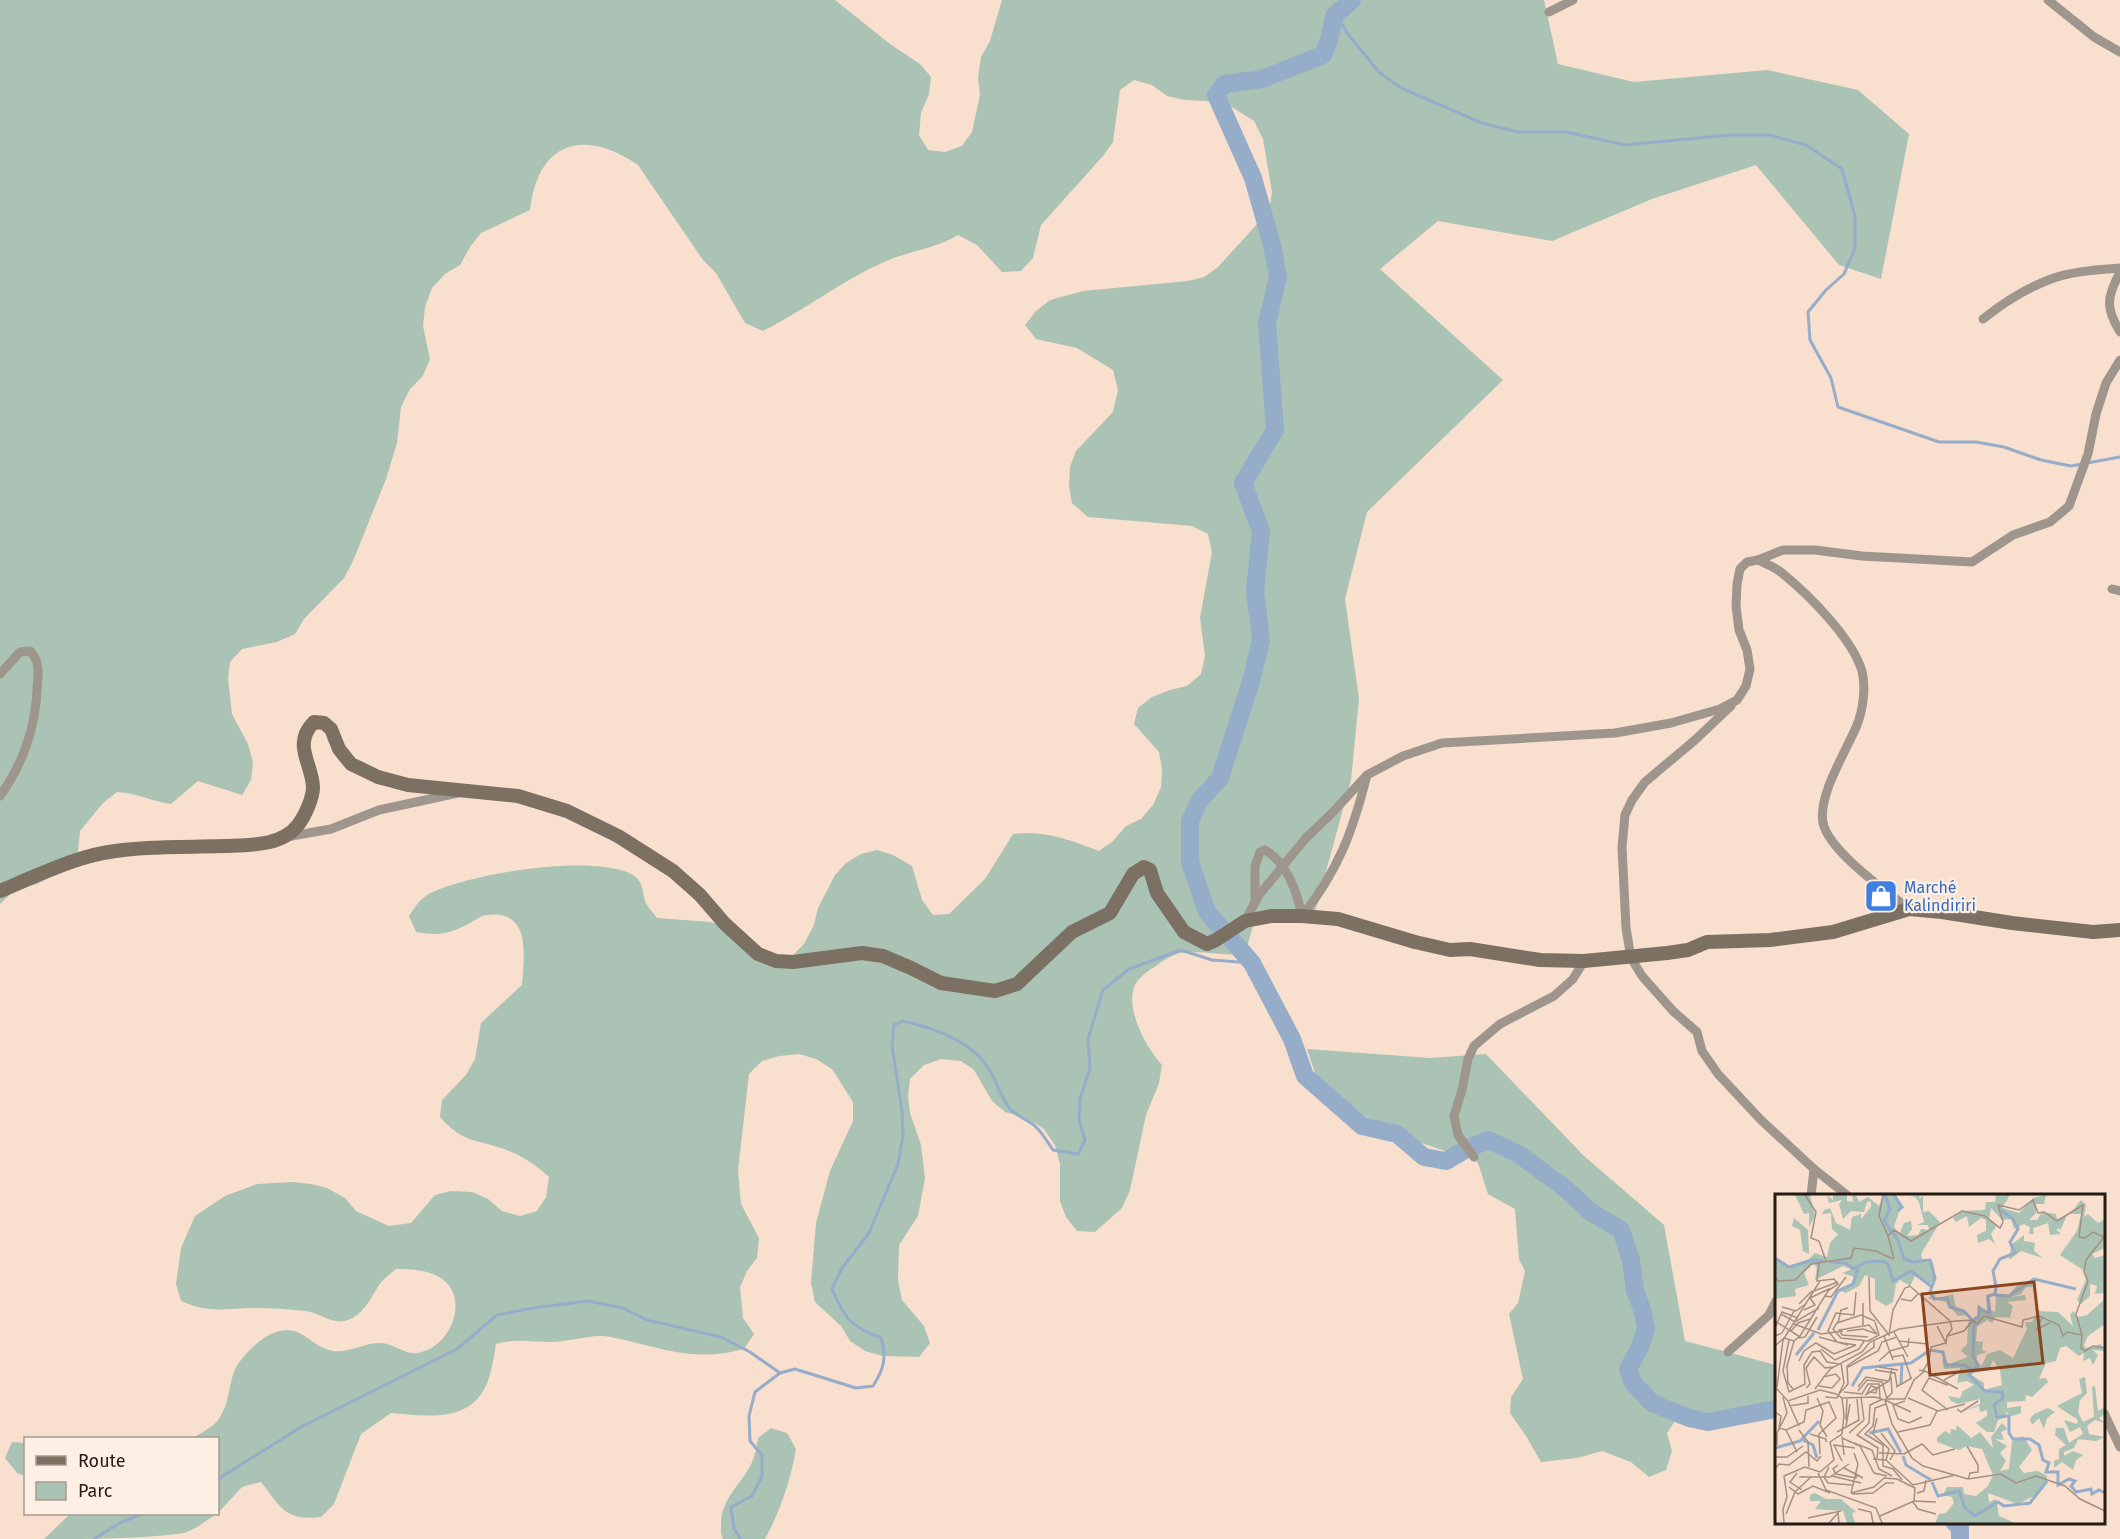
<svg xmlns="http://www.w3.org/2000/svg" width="2120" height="1539" font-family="'Fira Sans',sans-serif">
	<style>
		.green { fill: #aac3b4 }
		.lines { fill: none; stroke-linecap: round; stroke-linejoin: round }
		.stream { stroke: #95adc9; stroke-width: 3 }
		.river { stroke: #95adc9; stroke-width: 18 }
		.street { stroke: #9e968d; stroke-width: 9 }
		.secondary { stroke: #7c7063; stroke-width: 14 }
		.labels { text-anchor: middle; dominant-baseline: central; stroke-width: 4.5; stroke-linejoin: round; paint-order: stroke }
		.shop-label { font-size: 16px; fill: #366cbe; stroke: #feefe4; text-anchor: start }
		.inset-river { fill: none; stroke: #95adc9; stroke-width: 3 }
		.inset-road { fill: none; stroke: #a39184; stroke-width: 1.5 }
		.view { fill: #8b451f; fill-opacity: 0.15; stroke: #8b451f; stroke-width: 3 }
		.inset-edge { fill: none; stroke: #231b14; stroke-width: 3 }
	</style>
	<rect width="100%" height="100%" fill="#f8dfce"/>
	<g class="green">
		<path d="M0 0H835L890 44 920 64 931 77 929 94 921 113 919 135 928 150 945 152 962 146 972 132 980 95 978 77 981 57 990 41 1002 0H1544L1558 64 1634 82 1767 70 1858 90 1909 134 1881 279 1839 265 1756 165 1652 199 1552 241 1438 221 1380 269 1503 380 1367 512 1345 599 1359 699 1351 780 1313 919 1287 917 1253 926 1245 954C1224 956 1202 950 1180 953 1172 955 1162 961 1156 966 1149 970 1139 977 1135 985 1124 1008 1147 1049 1162 1065L1159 1083 1146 1115 1130 1190 1122 1208 1095 1232 1077 1231 1066 1217 1060 1201V1164L1055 1145 1043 1128 1026 1118 1005 1112 992 1101 974 1070 961 1061 941 1059 924 1065 910 1079 908 1096 910 1113 921 1145 925 1178 918 1216 899 1245 898 1280 902 1300 924 1326 930 1343 919 1357 883 1356 865 1351 850 1341 841 1326 815 1302 811 1283 816 1223 830 1171 853 1121V1102L832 1069 816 1059 799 1054 779 1056 762 1061 749 1074 738 1170 741 1204 759 1238 757 1258 747 1271 740 1287 743 1318 754 1334 744 1349C692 1363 660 1347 611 1337 593 1333 570 1342 551 1342 531 1342 517 1338 496 1344 494 1356 492 1369 488 1381 471 1424 428 1416 391 1413L361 1434 334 1504 321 1517C285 1521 281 1508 261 1482L242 1487 218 1513V1438H193C201 1433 213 1427 218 1420 229 1406 228 1388 234 1372 238 1360 259 1339 271 1334 303 1321 307 1346 333 1351 350 1353 365 1342 382 1343 394 1344 406 1355 417 1353 445 1350 466 1311 450 1287 439 1270 413 1269 396 1269 390 1274 383 1279 379 1285 371 1298 362 1317 345 1321 331 1324 318 1312 305 1311 287 1309 267 1308 249 1308 220 1309 209 1313 181 1301L176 1284 181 1248 195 1216 225 1196 257 1184 292 1182 311 1184 327 1188 345 1198 356 1211 389 1226 411 1223 435 1195 451 1191 472 1192 488 1199 502 1211 520 1216 537 1211 546 1197 549 1177C535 1164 519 1154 501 1148 473 1139 461 1141 440 1117L442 1100 466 1075 475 1059 481 1023 522 985C524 957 532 909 487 915 482 915 475 920 470 923 449 934 440 936 416 932L409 916C416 905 422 896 435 891 478 873 585 855 629 873 645 880 641 891 646 903 648 908 654 913 657 918L710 922 726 926 771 956H792L804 944 814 925 818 908 835 875 846 863 861 854 877 850 893 855 912 866 922 900 933 915 949 914 985 879 1013 834C1044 830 1070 840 1099 851L1113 841 1126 826 1141 819 1153 805 1161 787 1162 769 1159 752 1134 724 1138 708 1152 697 1170 690 1187 686 1201 674 1205 656 1200 618 1212 552 1208 534 1192 526 1088 517 1072 503 1069 486 1070 467 1076 451 1113 412 1118 390 1113 370 1077 348 1036 339 1025 325 1036 311 1050 300 1083 291 1188 281 1204 277 1218 267 1269 211 1272 192 1263 139 1254 121 1224 102 1185 100 1167 96 1152 85 1134 80 1120 90 1113 142 1103 156 1041 225 1033 258 1021 271 1002 272 977 245 958 235C935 249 908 251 884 262 841 281 805 310 763 331L745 323 716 273 703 260 638 165C584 128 538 141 530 210L481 233 470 247 460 265 445 274 432 288 425 307 423 326 430 359 423 376 410 389 401 407 397 443 386 479 353 561 344 578 304 619 295 634 277 642 242 649 230 662 228 679 232 714 248 744 253 762 251 780 242 795 198 781 171 804C150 801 138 793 117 792L103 803 80 831 78 851 69 867 37 884 15 890 0 904Z"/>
		<polygon points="1307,1049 1430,1058 1486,1054 1583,1155 1664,1225 1685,1341 1776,1365 1776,1414 1720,1427 1675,1421 1667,1433 1672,1451 1666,1470 1649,1477 1631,1462 1602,1451 1577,1458 1541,1462 1526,1436 1510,1413 1511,1397 1523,1379 1509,1314 1518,1303 1525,1271 1519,1259 1515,1209 1488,1194 1479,1166 1471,1150 1445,1151 1407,1138 1347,1107 1318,1082"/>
		<path d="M771 1428 787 1433 796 1449C790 1482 781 1509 765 1539H723C720 1534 721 1531 721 1525 721 1495 745 1483 754 1457 756 1451 757 1444 758 1438Z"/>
		<polygon points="12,1442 25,1443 25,1476 17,1473 5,1458"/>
		<path d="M68 1514H216C206 1521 196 1529 184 1533 140 1539 90 1539 44 1539L68 1516Z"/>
	</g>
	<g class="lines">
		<g class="stream">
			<polyline points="1341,8 1341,22 1347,33 1379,72 1401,88 1482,123 1518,132 1566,132 1625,145 1729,135 1769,135 1806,145 1842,169 1855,216 1855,248 1844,274 1826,290 1808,312 1810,340 1831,378 1838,407 1939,442 1976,442 2004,447 2041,460 2071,466 2120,457"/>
			<polyline points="218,1479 301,1427 457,1349 497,1315 533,1308 588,1301 623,1308 647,1320 721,1337 750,1352 780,1373"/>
			<polyline points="94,1539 120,1523 141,1514"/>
			<path d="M741 1539 734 1529 731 1507 752 1496 762 1476V1455L750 1441 749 1416 755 1392 780 1373 795 1369 856 1388 873 1386C884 1369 887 1357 881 1338 850 1326 845 1319 832 1289L842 1268 869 1233 898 1164 903 1135 902 1111 892 1046 894 1025 903 1021C934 1028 972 1041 989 1069 997 1082 1000 1097 1011 1110 1018 1117 1030 1120 1037 1128 1043 1134 1048 1143 1053 1150L1078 1154 1085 1140 1079 1120 1080 1099 1090 1068 1088 1039 1103 990 1129 969 1181 950 1212 960 1252 963"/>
		</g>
		<g class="river">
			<polyline points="1352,0 1334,16 1329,40 1323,55 1262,79 1224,84 1216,95 1253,178 1272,245 1278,277 1267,323 1275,430 1243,483 1261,531 1255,591 1261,640 1252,678 1220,778 1200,800 1190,821 1190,862 1207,912 1252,963 1292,1039 1305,1076 1362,1126 1397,1134 1424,1157 1446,1161 1468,1148 1489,1140 1520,1155 1566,1189 1589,1211 1621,1230 1631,1260 1635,1291 1642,1309 1646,1328 1640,1347 1628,1369 1633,1383 1652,1403 1689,1418 1708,1422 1776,1409"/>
			<polyline points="1954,1522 1960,1528 1960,1539"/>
		</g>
		<g class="street">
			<polyline points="2048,0 2094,37 2120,52"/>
			<polyline points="1549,12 1573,0"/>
			<path d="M2120 272C2107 297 2105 307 2120 332"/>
			<path d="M1983 319C2003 303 2027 288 2051 279 2073 271 2097 270 2120 268"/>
			<polyline points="1758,560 1783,550 1815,550 1862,556 1972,562 2013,535 2050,522 2069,506 2088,454 2096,414 2106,383 2120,360"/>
			<polyline points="2112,589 2120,591"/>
			<path d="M0 674 20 652 30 651C41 662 38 676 37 690 35 729 23 764 0 796"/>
			<polyline points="1731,706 1695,740 1645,782 1632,800 1625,815 1622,847 1626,928 1631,958 1642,976 1673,1011 1697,1032 1702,1051 1718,1074 1761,1120 1814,1169 1848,1196"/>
			<polyline points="286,837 331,829 379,810 458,793"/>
			<path d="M1255 902V866L1260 852 1265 850C1287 863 1297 892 1302 916"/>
			<path d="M1302 916C1338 871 1353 831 1367 775"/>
			<path d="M1245 921 1259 895 1306 838 1333 812 1367 775 1403 756 1442 743 1615 733 1671 723 1720 709 1737 700 1746 686 1750 669 1747 650 1739 630 1736 606 1737 584 1740 569 1747 562 1758 560C1766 564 1775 567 1782 573 1809 595 1852 638 1862 671 1866 687 1863 710 1857 725 1846 752 1818 794 1823 823 1829 851 1886 891 1909 909"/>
			<polyline points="1474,1157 1458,1135 1454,1116 1462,1090 1468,1059 1474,1046 1500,1024 1554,996 1573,979 1584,961"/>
			<polyline points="1811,1196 1814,1169"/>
			<polyline points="1728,1352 1769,1315 1776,1301"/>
			<polyline points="2104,1413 2120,1447"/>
		</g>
		<path class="secondary" d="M0 891C31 878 71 859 103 853 142 846 187 847 226 846 250 845 282 846 298 825 305 816 313 798 313 787 312 763 292 744 314 722L324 723 331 729 339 749 351 764 378 777 408 785 518 796 567 811 618 836 673 871 700 895 725 924 758 954 776 961 793 962 862 953 883 956 911 968 941 983 995 991 1017 984 1072 932 1110 913 1133 874 1144 867 1150 870 1157 893 1184 932 1207 944 1216 940 1245 921 1271 916H1302L1338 919 1415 942 1450 950 1470 949 1540 960 1584 961 1667 953 1688 950 1707 942 1770 940 1833 932 1909 909 1942 912 2012 923 2093 932 2120 930"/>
	</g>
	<defs>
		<symbol id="shop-square" viewBox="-11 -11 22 22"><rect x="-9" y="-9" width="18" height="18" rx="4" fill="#3f7fe0" stroke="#feefe4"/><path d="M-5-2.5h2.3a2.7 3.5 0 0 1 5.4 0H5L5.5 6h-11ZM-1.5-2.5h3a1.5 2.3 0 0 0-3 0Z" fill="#fff"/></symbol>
	</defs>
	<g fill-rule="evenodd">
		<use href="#shop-square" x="1862" y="877" width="38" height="38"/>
	</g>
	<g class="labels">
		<g class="shop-label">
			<text x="1904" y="887">Marché<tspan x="1904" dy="18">Kalindiriri</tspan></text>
		</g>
	</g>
	<g transform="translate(1775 1194)">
		<rect width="330" height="330" fill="#f8dfce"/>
		<path d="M20 1H35L40 22 34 33V19L29 20ZM52 1 58 6V1H72V7L78 8 77 1H81L84 8 93 3 104 12 108 1H118L126 12 119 33 125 39 129 29 136 27 137 35 132 42 143 41 146 35 154 36 153 31H142L149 28 144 8 140 3 132 4 144 1 145 5 148 1V18L154 17 165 28 146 60 147 65 158 68 161 87 153 90 140 82 135 92 125 86 121 90 118 108 111 112 100 105V85L90 81 84 92 71 99 63 96 77 90 79 83 67 79 77 75 68 72 40 86 42 73 38 70 29 79 34 91 20 95 21 102 0 105V58L1 64 14 72 34 65 40 59 52 63 55 49 63 40 57 35 56 19 47 20 49 16 55 14 61 29 75 36 77 23 86 20V25L96 13V7L92 8 89 18 76 17 68 25 64 10 67 6 54 9ZM221 1H235L227 14 244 19 258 4 271 1 269 10H261V19L254 26H262L267 18 281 20 282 25 292 21 286 35H281L286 40 275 41 273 29 258 34 259 40H254L255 33 249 30 239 35 236 25 227 26 216 14 214 25 222 31 216 40 220 50 214 45 203 49 202 41 211 37V26L206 24 194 33 192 22 181 28 178 24 187 17 210 16 211 8H220ZM306 6 311 11 309 23 313 20 323 29 330 25V54L317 60 320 64 330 61V99L320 100 322 92 315 90V102L306 110 302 106 311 86 308 76 285 61 302 37 306 20H295ZM19 24 33 36 34 60 28 57 25 36 17 32ZM249 41V47L260 49 259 57 268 64 246 57 234 66 236 51ZM255 86 259 93H251L246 100 236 103 250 101 251 106 232 108 238 112 235 123 240 124 221 123 217 129 212 126 202 133 201 147 208 148 207 156 212 158 202 161 201 170 207 171 212 160 225 156 238 164 252 135 250 128H257L263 117 283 118 298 132 295 121 298 117 303 123 312 121 330 105V130L313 142 309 151 311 154 326 150 330 157 318 156 323 161 318 171 315 164 308 167 309 159 304 162 291 152 285 154 281 167 271 169 264 185 271 184 273 188 257 203 251 201 250 207 232 208V214L246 212V219L237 222 230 217 232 223 223 226 219 238H212L201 229 212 222V216L205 218 204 212 186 218 205 210V205L183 210 176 207 173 202 185 204 188 197 199 191 192 187 182 189 185 174 169 175 167 165 174 170 193 163 186 157 192 150 193 128 202 123 203 110 212 118 211 103 214 102 216 116 220 118 221 102 234 101 242 91ZM218 166 225 176 227 191 209 196V189L195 180 214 176ZM160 100 161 105 178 100 181 114 193 121 183 122 171 108 153 104ZM310 183 312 199 305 206 303 218 308 228 319 223 317 193 320 192 323 217 330 213V220L324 224 330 229 320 226 312 232 314 240 330 243 321 247 303 245 299 254 289 258V262L298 257 308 261 301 266 298 276 287 268 279 274V267L284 265V255L291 251 280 241 281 234H289L294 249 308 240 305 233 295 238 289 226 302 230 303 226 282 212 307 199 304 185ZM273 214 280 218 272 224 269 235 264 224 257 231 255 225 259 220ZM227 229 233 235 226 238 229 246 220 245 232 252 225 259 231 267 225 277 234 275 237 247 248 242 257 256 244 273 249 279 263 277 272 282V288L261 301 243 310 213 299 214 308 221 305 224 322 240 329H160L164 320 171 319 179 309 177 303 168 301 172 293H188L189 300 201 302 213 292 218 281 207 255 192 252 184 256 162 248V244L170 237 175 240 176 235 181 236 182 231 196 244 205 238 218 254 216 243ZM40 299 51 305H66L81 318 77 319 80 329H72L68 317 40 315 46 307H35V301Z" fill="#aac3b4" fill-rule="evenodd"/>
		<path class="inset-river" d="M110 1 115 15 109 27 123 46 129 65 138 68 155 66 160 84 155 98 159 105 172 104 175 113 189 117 199 128 198 162 203 171 194 181 210 197 227 198 228 204 219 211 222 223 234 222V239L238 245H255L264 251 268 266 274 269 271 278H283V291L294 285 300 287 296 292 301 298 316 295 317 300 324 296 330 299M119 1 127 13 123 17M0 64 14 73 38 66 48 67M55 68 71 69 78 75 92 68 107 67 113 70 118 87 136 77 157 93M219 101 234 102 259 85 301 95M199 125 204 123V114L215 120 213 102 220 100 221 93 218 77 225 65 240 59 235 48 243 35 238 25 226 16M43 136 63 97 78 90 83 74M21 161 39 139M126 190 127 169M77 192 88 174 136 169 155 156 168 158 171 171H189L197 176M94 239 113 235 126 259M28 246 38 251 42 264M0 254 25 247 44 227M128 262 131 271 156 286M157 288 163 302 184 297 190 314 200 322 223 308 229 312 255 309 272 287"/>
		<path class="inset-road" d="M30 1 41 18 36 44 44 47 51 67M108 1 104 22 113 42M119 65 113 42 119 36 136 47 187 17 210 22 225 34 228 28 223 11 244 16 258 6 263 19 269 18 282 27 308 11 304 43 310 44 318 38 329 43 311 66 309 78 313 87 301 120 307 141M0 83 3 87 20 86 36 70 76 64 79 54 101 57 118 65M94 83 95 117 114 141 118 116 130 94 136 92M136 93 175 127 177 135 172 142M81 98 79 121 61 119 53 137 62 148 81 151M50 102 56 103 71 83M35 104 56 94M126 105 136 107 143 100M24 110 36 98 63 88M7 113 21 117 29 111M29 116 40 111 35 104M6 120 20 128 44 114M267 124 262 135 275 129M0 127 25 143M100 127 86 121 62 129 58 135 66 144 93 147 104 141 100 128M63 129 66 116 73 114M19 130 46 140 68 137M88 131V109M162 132 171 149 172 142 189 137 197 127M0 134 7 118 23 124M16 137 23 129 35 125M72 137 88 135 102 140M119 138 133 163M0 142 7 139 19 117M109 142 118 166M44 143 73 151M93 143 67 141 64 136 94 131 102 140M23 144 30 143 42 123M14 146 8 177 14 198 30 190 29 171 37 158 45 157 52 168 64 170M124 147 153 150M0 152 9 144 19 147 25 142 53 97 63 90 59 85 42 87 44 68M46 155 60 166 84 155 89 147M117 163 128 161 136 184M24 167 29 157 41 149 59 160 81 151M104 167 115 157 133 152 134 144M73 173 103 157 107 148 122 143M104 173 123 176M100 176 120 179 122 192M144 176 148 177 154 167 156 153 171 149M116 183 117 199 110 206 136 218M169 186 186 177M172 188V191L154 184 147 196 173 216M44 192 57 194 65 185 61 180 48 183M0 193 13 207 45 196 61 200 67 204 69 221 67 240 55 248 59 266 45 278 30 273 9 282 12 303 8 315 9 329M2 193 8 146 45 87M83 193 91 183 113 187M121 193 137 184M31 194 35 190 31 174 39 163 50 174 58 173M18 195 13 189 12 172 19 147M40 195 55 175 87 158 95 148 124 135 181 127 198 126 202 130 209 122 247 133 248 126 264 122 284 131 288 142 292 138 307 141 306 154 310 157 318 152 330 154M83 197 92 186 107 188 112 205H130L139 186 150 177 183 195M69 198 87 200 93 190H104L105 204M92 199 96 192 102 194 101 199 94 198M64 200 73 190 72 172 99 153V146M90 201 114 187 117 174M50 203 62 204 69 189 66 169M42 204 48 217 45 231 52 243M67 204 100 203 110 206 117 230 137 264 148 272 193 285 226 280 241 289 261 282 290 292 305 305 330 317M133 204 163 217 190 210M13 207 24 232M130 207 118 211 123 225 134 229 147 223M111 210 100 214 98 232 90 240 108 251V272L118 275 127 286M14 212 33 209V202M182 215 186 218 203 207M0 218 6 222 4 234 11 236 29 228 31 216 54 208 61 224 44 240 45 260M102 224 98 240 114 255 111 266M71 226 72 205M71 232 75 210M11 236 22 258M24 236 33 248 34 273M62 238 84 226 82 205M123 238 155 231 162 217M74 239 89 226 86 203M106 239 120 257 115 266M35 240 51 245V248M67 242 69 261M67 244 85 252 99 279 112 282M79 249 97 256 104 275 117 282M2 251V239L12 219 8 203M192 252 203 271V278L195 279 193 285M104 259 129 260 147 250 158 261 180 255M0 263H12L28 252M102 264 103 254 82 241 94 229 95 211 108 205M98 265 111 266 138 291 180 281M67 267 59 251 80 254M63 271 58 275 61 280 81 284 83 280M54 273 49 283 53 289 77 291M69 274 88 284M0 275 4 270 14 271 31 258 42 267 46 262M22 279 15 288 27 296M43 279 51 296 101 314 107 329M57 282 86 289M24 283H55L74 270M14 293 23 300 38 292 55 299M76 299 99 293 109 284 122 285 140 294 139 307M76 299 83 270 79 259M142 299 149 297 151 286M77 300 98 299 111 289H119M138 308 143 315 161 320M83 315 96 318 98 329M11 320 20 298 36 283M105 322 139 307 161 308M33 324 66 317M54 329 63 319 64 329"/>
		<path class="view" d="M259 88 268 169 155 181 147 100Z"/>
		<rect width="330" height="330" class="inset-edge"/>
	</g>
	<rect x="24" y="1437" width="195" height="78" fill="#feefe4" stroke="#a69a91" stroke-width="1.5"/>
	<rect x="36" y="1456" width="30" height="9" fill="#7c7063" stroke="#a69a91" stroke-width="1.5"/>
	<text x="78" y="1467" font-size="18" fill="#231b14">Route</text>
	<rect x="36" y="1482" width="30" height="18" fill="#aac3b4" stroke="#a69a91" stroke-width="1.5"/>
	<text x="78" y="1497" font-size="18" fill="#231b14">Parc</text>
</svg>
